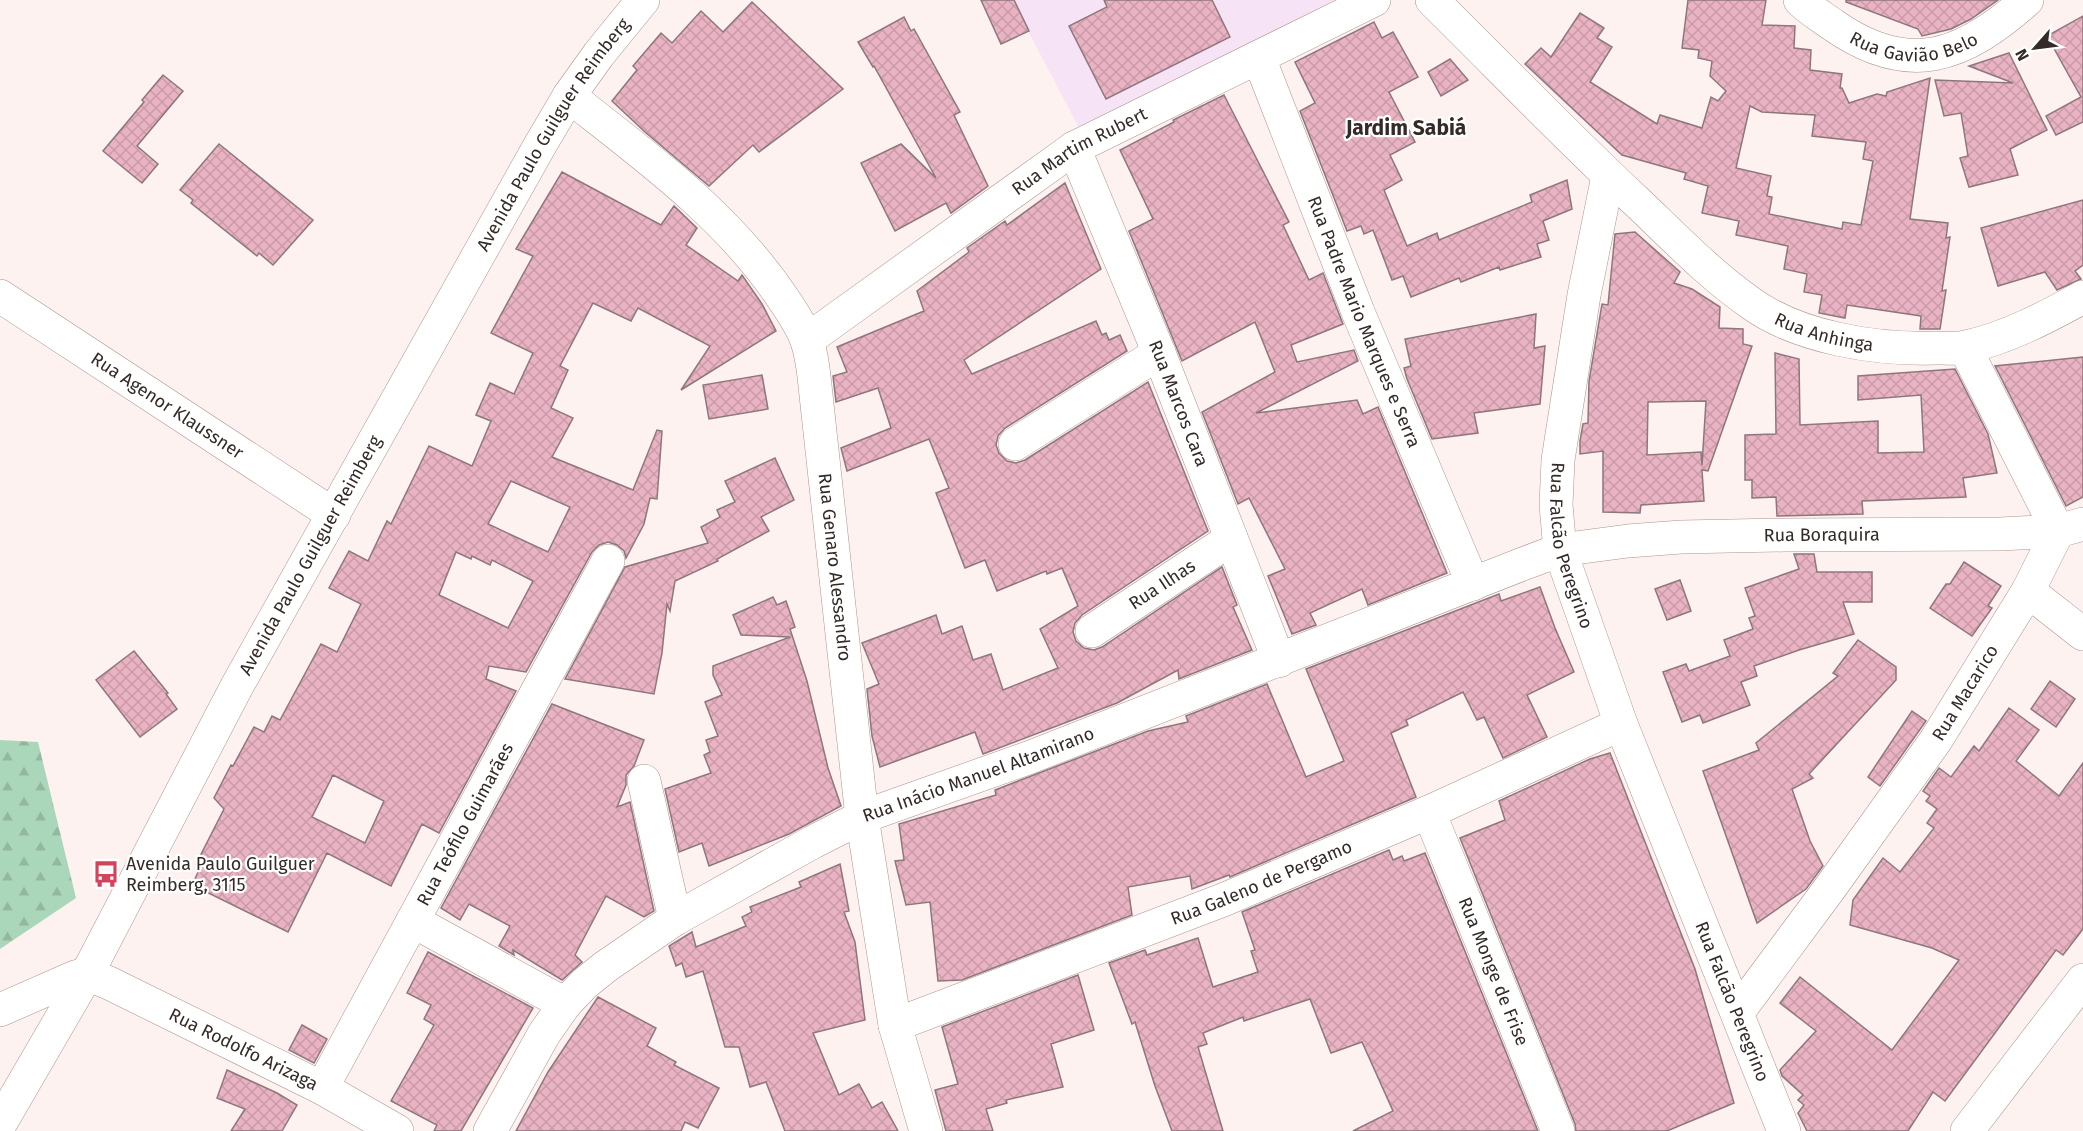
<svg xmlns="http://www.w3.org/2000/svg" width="2083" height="1131" font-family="'Fira Sans',sans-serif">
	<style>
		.education { fill: #f6e4f6 }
		.forest { fill: url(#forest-firs) }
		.building { fill: url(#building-cross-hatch); stroke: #8e767d; stroke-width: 1.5; fill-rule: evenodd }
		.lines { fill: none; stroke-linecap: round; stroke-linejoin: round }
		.minor-casing { stroke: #ac958c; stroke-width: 34 }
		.major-casing { stroke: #ac958c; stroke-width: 34 }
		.minor { stroke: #fff; stroke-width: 33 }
		.major { stroke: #fff; stroke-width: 33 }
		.labels { text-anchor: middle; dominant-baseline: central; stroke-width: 4.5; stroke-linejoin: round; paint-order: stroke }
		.street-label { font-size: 18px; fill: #342b27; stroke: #fff }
		.poi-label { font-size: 18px; fill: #342b27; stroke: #fff; text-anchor: start }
		.quarter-label { font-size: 21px; font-weight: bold; fill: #342b27; stroke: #fff }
	</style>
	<defs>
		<pattern id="forest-firs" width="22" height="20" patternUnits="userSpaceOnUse" patternTransform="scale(1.5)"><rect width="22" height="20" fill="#aad6b9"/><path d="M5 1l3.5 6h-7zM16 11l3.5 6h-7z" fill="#93b89f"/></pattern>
		<pattern id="building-cross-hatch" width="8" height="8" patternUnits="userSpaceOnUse" patternTransform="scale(1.5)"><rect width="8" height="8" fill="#eab3c3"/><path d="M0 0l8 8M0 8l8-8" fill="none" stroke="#c99aa8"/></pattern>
	</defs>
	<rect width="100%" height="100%" fill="#fdf2ef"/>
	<polygon class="education" points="1012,0 1335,0 1081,132"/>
	<polygon class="forest" points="0,740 38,742 76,898 0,949"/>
	<g class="building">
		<polygon points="981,0 1014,0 1029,31 1001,44"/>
		<polygon points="1104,0 1212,0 1230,37 1106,99 1069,26 1107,7"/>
		<path d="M1688 0H1766L1762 25 1795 26 1794 48 1811 50 1810 70 1842 74 1840 88H1842L1849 103 1877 94 1886 96 1887 92 1930 78 1910 219 1948 223 1946 238 1950 237 1942 291 1946 290 1940 329H1920L1921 316 1847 305 1845 318 1819 313 1822 295 1804 292 1807 274 1784 269 1788 246 1736 235 1739 221 1702 213 1708 186 1684 179 1686 173 1622 155 1525 64 1541 48 1551 57 1580 13 1604 28 1597 38 1612 47 1590 82 1657 124 1660 115 1702 128 1711 97 1718 101 1726 91 1710 76 1712 61 1698 58 1699 50 1682 48ZM1750 106 1762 112 1815 115 1812 136 1866 142 1863 159 1873 161 1861 225 1843 222 1842 229 1769 214 1772 197 1767 196 1771 176 1736 168Z"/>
		<polygon points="1846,0 1998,0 1971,19 1951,29 1922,36 1918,29 1846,2"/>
		<polygon points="752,2 843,89 759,152 753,145 709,186 645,132 612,101 637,70 633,66 661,33 672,43 701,11 723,32"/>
		<polygon points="2083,16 2083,122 2056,135 2046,116 2081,97 2047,36"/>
		<polygon points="904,17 911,31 914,29 960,112 954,115 988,186 951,213 946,203 895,231 861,163 901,144 936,178 874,66 873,67 858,42"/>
		<polygon points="1374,22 1382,38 1393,32 1418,77 1389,92 1415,142 1390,155 1402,180 1384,190 1407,246 1437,233 1439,240 1532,202 1530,195 1567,180 1572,209 1543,221 1549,240 1537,244 1541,257 1500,270 1499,267 1461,282 1459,278 1411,297 1403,276 1392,280 1373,230 1364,234 1361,226 1347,231 1300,111 1315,103 1295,62"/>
		<polygon points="2009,53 2047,130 2010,149 2018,175 1969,187 1960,158 1968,156 1961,113 1944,116 1935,80 2013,83 1969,66"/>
		<polygon points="1450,59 1468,80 1441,96 1428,72"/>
		<polygon points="163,75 183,91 137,146 158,164 142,183 103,151 144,102 142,100"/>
		<polygon points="1224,95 1289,222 1283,225 1309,280 1323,273 1343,324 1291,345 1297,362 1354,350 1358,361 1256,413 1357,400 1363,414 1378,407 1447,573 1368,605 1362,589 1310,613 1316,625 1292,634 1268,576 1285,569 1249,498 1238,504 1202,412 1275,372 1255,322 1182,361 1129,231 1153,219 1120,150 1174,122 1173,120"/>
		<polygon points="219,144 313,220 273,265 259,253 257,256 191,203 193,200 180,190"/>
		<path d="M562 172 661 225 674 206 697 228 686 245 738 281 742 275 762 304 776 331 681 390 710 346 638 308 631 321 593 303 560 366 568 370 551 408 573 418 552 457 633 490 657 430 662 431 657 499 650 498 644 524 626 558 624 551 617 545 608 542 599 545 592 552 526 672 489 666 486 679 516 691 439 833 422 824 391 886 327 853 288 932 192 885 201 866 196 864 224 809 214 798 231 765 233 766 254 727 264 732 272 716 280 720 321 644 337 652 361 604 329 588 349 551 368 561 387 521 391 524 429 446 472 466 491 421 476 415 490 383 514 394 533 353 491 333 533 256 516 249ZM511 481 570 507 548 552 488 524ZM456 552 471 559 472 556 490 565 492 560 533 581 508 628 439 595ZM333 775 384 801 365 843 312 817Z"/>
		<polygon points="1065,183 1101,269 964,360 972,374 1096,321 1102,335 1106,333 1109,340 1120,335 1127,351 1005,428 998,436 996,445 999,453 1007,461 1016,463 1025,460 1148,382 1208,531 1082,615 1075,623 1073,632 1076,641 1084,648 1094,650 1102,647 1222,567 1237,605 1233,607 1252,650 1179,679 1178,670 1117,703 983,754 975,732 880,767 872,736 867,689 879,684 862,643 936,615 942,634 962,626 973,660 991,654 1003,690 1058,668 1040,629 1078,606 1062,568 1047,574 1046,571 997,591 985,560 965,568 936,493 949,488 929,439 847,471 841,448 891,428 878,388 836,402 833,376 847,372 837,347 924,311 917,291 969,252 967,248 1005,221 1007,225"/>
		<polygon points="2083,200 2083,265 2075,271 2081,279 2057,290 2045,272 1998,286 1981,228"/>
		<path d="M1635 232 1680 272 1674 283 1692 289 1720 307 1719 328 1743 329V344L1752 346 1708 471 1702 470 1704 501 1641 505 1640 513 1603 512V451L1580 454V441L1583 424 1588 423 1589 381 1602 304 1608 305 1615 234ZM1706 401 1702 465 1701 452 1647 455 1648 402Z"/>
		<polygon points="1536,314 1534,348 1545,346 1540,404 1474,413 1478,433 1432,439 1407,379 1404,368 1411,366 1405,339"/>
		<polygon points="1775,353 1799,359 1800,425 1878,421 1878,453 1924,452 1921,395 1858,400 1858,376 1955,369 1988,434 1997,473 1963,478 1966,497 1862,501 1863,514 1777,516 1776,497 1752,498 1752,480 1745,480 1745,435 1776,434"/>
		<polygon points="2083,357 2083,497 2066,506 1995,366"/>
		<polygon points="762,375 768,409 709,419 703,385"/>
		<polygon points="775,458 794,500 761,517 769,531 717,559 718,561 675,581 670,611 667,604 662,653 654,694 565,679 625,567 708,543 701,527 720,517 717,510 735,502 725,481"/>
		<polygon points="1794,554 1814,554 1817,572 1872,572 1872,602 1843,602 1854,634 1799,650 1754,666 1757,676 1741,682 1750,705 1703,723 1700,715 1682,722 1663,672 1686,664 1689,671 1730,656 1724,640 1753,629 1749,618 1755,616 1745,588 1799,569"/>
		<polygon points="1964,562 2001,586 1988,606 1992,608 1972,636 1930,608 1946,584 1950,584"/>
		<polygon points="1680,580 1691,611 1667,620 1655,589"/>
		<polygon points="1540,587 1555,628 1574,672 1527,695 1547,737 1503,758 1484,717 1477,720 1463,692 1406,720 1408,725 1391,733 1416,797 1230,877 1229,875 1192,889 1190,876 1128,887 1132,915 962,980 938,981 930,902 906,905 895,861 904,860 899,824 996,795 995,790 1148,731 1188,722 1186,716 1267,684 1306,777 1344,761 1306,669 1499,594 1501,601"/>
		<polygon points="773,597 777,605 786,601 795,627 790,629 807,681 828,768 841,806 789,834 709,866 702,843 679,852 665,789 711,773 704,755 710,752 706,740 718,736 705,702 722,695 713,675 713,666 790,637 741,635 733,615"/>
		<polygon points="1858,640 1896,667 1896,680 1809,774 1813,778 1792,789 1810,841 1823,866 1806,889 1757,923 1703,771 1759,750 1756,743 1838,676 1833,673"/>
		<polygon points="134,651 168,693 166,694 177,709 140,737 96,680"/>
		<polygon points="2050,681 2075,699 2056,727 2031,709"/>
		<polygon points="552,704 644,740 634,766 626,775 626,785 617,807 630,802 654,911 644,917 606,896 575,955 582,962 562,980 513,950 514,955 499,946 510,926 469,904 460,920 441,908"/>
		<polygon points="2009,708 2039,730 2016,761 2059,796 2083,763 2083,929 2063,955 2056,950 1945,1101 1933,1092 1908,1131 1807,1131 1798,1113 1804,1105 1798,1100 1803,1095 1782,1076 1780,1070 1816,1031 1780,1003 1800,977 1892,1050 1959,960 1932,948 1850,925 1853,900 1883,858 1900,872 1934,828 1927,823 1937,809 1926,801 1930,796 1923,791 1939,768 1951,777 1974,746 1979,751"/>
		<polygon points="1912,711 1926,721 1880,786 1868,777"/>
		<polygon points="1610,753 1695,969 1734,1103 1667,1131 1576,1131 1575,1124 1460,838 1505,820 1499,801 1590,759"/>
		<polygon points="1389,850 1393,860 1402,856 1404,861 1425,853 1538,1131 1353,1131 1393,1111 1362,1042 1331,1053 1310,999 1244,1021 1243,1017 1203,1033 1207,1044 1198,1047 1223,1131 1172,1131 1155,1086 1135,1022 1132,1024 1109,963 1145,950 1147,955 1198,938 1213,987 1258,972 1251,951 1255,950 1242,912"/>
		<polygon points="840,864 849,911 844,912 855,942 865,1020 813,1033 839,1095 859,1084 872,1108 882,1102 898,1131 785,1131 766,1082 750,1087 739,1047 725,1047 703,971 686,977 682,963 676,966 669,946 692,932 696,947 746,926 742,917 752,912 750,907 801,887 799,882"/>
		<polygon points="428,952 533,1008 461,1131 434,1131 437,1125 391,1101 434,1025 424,1019 431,1005 407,993"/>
		<polygon points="1078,975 1094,1030 1051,1044 1063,1087 1006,1100 1007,1103 986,1109 993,1131 946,1131 935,1090 958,1084 942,1027"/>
		<polygon points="598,997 656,1028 647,1046 676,1062 674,1065 719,1088 698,1128 685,1122 681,1131 516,1131 548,1072"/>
		<polygon points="302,1025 327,1039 314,1063 289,1050"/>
		<polygon points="227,1070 277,1093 297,1105 282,1131 231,1131 245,1109 217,1098"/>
	</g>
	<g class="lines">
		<defs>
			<g id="minor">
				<path id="s1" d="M1432 0C1500 67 1566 136 1636 201 1673 236 1710 275 1752 304 1800 338 1877 350 1935 348 1945 348 1956 349 1966 347 2007 338 2047 317 2083 297"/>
				<path id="s2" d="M1800 0C1810 10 1822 17 1833 25 1909 78 1963 57 2027 0"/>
				<path id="s3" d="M1259 58 1358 312 1473 584"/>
				<path id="s4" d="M569 96C645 156 727 215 782 297 791 310 802 326 807 341 813 358 814 377 816 395L862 817 895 1025 926 1131"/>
				<path id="s5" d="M1074 148 1159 353 1279 661"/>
				<path id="s6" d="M1608 176 1584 295 1558 460 1556 505 1560 550 1621 724 1784 1131"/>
				<path id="s7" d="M0 296 334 515"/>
				<path id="s8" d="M807 340 1074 148 1374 0"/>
				<polyline points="1015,444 1159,353"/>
				<polyline points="2028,591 2083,634"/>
				<path id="s9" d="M1092 631 1231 539"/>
				<polyline points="644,781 675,919"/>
				<path id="s10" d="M1429 812 1558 1131"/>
				<polyline points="413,921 565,1004"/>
				<path id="s11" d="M0 1010 75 977 87 974 109 983 322 1088 397 1131"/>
				<path id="s12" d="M1738 1012 1830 888 1936 740 2028 591 2058 531 1965 348"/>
				<path id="s13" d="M895 1025 1223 900 1429 812 1621 724"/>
				<path id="s14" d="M322 1088 608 561"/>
				<path id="s15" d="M490 1131 544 1034 565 1004 584 984 605 967 675 919 813 842 862 817 1028 758 1520 565 1560 550 1628 541 1681 537 1785 535 2000 534 2058 531 2083 524"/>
				<polyline points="1967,1131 2083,980"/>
			</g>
			<g id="major">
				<path id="s16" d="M0 1124 87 974 237 686 539 147 569 96 599 54 643 0"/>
			</g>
		</defs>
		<use href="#minor" class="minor-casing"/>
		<use href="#major" class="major-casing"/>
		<use href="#minor" class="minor"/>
		<use href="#major" class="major"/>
	</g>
	<defs>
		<symbol id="bus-bare" viewBox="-9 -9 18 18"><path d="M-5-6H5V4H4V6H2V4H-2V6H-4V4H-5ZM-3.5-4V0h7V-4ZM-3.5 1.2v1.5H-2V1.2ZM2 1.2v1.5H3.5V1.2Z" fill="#d3435c" stroke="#fff" stroke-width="2.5" paint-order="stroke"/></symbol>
	</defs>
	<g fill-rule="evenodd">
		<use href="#bus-bare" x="87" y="855" width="38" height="38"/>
	</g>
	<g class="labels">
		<g class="street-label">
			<text stroke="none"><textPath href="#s2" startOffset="129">Rua Gavião Belo</textPath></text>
			<text stroke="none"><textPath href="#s16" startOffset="1134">Avenida Paulo Guilguer Reimberg</textPath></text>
			<text stroke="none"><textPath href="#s8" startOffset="332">Rua Martim Rubert</textPath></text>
			<text stroke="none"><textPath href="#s3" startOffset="284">Rua Padre Mario Marques e Serra</textPath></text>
			<text stroke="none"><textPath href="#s1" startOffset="520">Rua Anhinga</textPath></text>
			<text stroke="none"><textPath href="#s5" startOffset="276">Rua Marcos Cara</textPath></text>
			<text stroke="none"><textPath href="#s7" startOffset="200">Rua Agenor Klaussner</textPath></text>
			<text stroke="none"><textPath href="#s15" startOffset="1510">Rua Boraquira</textPath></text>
			<text stroke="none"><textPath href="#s6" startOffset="376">Rua Falcão Peregrino</textPath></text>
			<text stroke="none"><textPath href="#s16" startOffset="648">Avenida Paulo Guilguer Reimberg</textPath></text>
			<text stroke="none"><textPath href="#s4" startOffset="573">Rua Genaro Alessandro</textPath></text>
			<text stroke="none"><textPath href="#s9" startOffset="84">Rua Ilhas</textPath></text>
			<text stroke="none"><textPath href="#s12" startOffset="392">Rua Macarico</textPath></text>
			<text stroke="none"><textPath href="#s15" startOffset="624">Rua Inácio Manuel Altamirano</textPath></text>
			<text stroke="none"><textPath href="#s14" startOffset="300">Rua Teófilo Guimarães</textPath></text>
			<text stroke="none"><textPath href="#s13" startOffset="393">Rua Galeno de Pergamo</textPath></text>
			<text stroke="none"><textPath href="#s10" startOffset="172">Rua Monge de Frise</textPath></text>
			<text stroke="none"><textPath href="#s6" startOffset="862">Rua Falcão Peregrino</textPath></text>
			<text stroke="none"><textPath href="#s11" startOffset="268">Rua Rodolfo Arizaga</textPath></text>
		</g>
		<g class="poi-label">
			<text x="126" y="864">Avenida Paulo Guilguer<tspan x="126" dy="21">Reimberg, 3115</tspan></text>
		</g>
		<g class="quarter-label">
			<text x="1406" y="128">Jardim Sabiá</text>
		</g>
	</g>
	<g transform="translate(2035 48) rotate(242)" stroke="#ffffff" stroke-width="4.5" paint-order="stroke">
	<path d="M0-4.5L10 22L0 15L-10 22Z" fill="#342b27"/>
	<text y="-9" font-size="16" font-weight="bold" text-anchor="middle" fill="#342b27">N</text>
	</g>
</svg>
